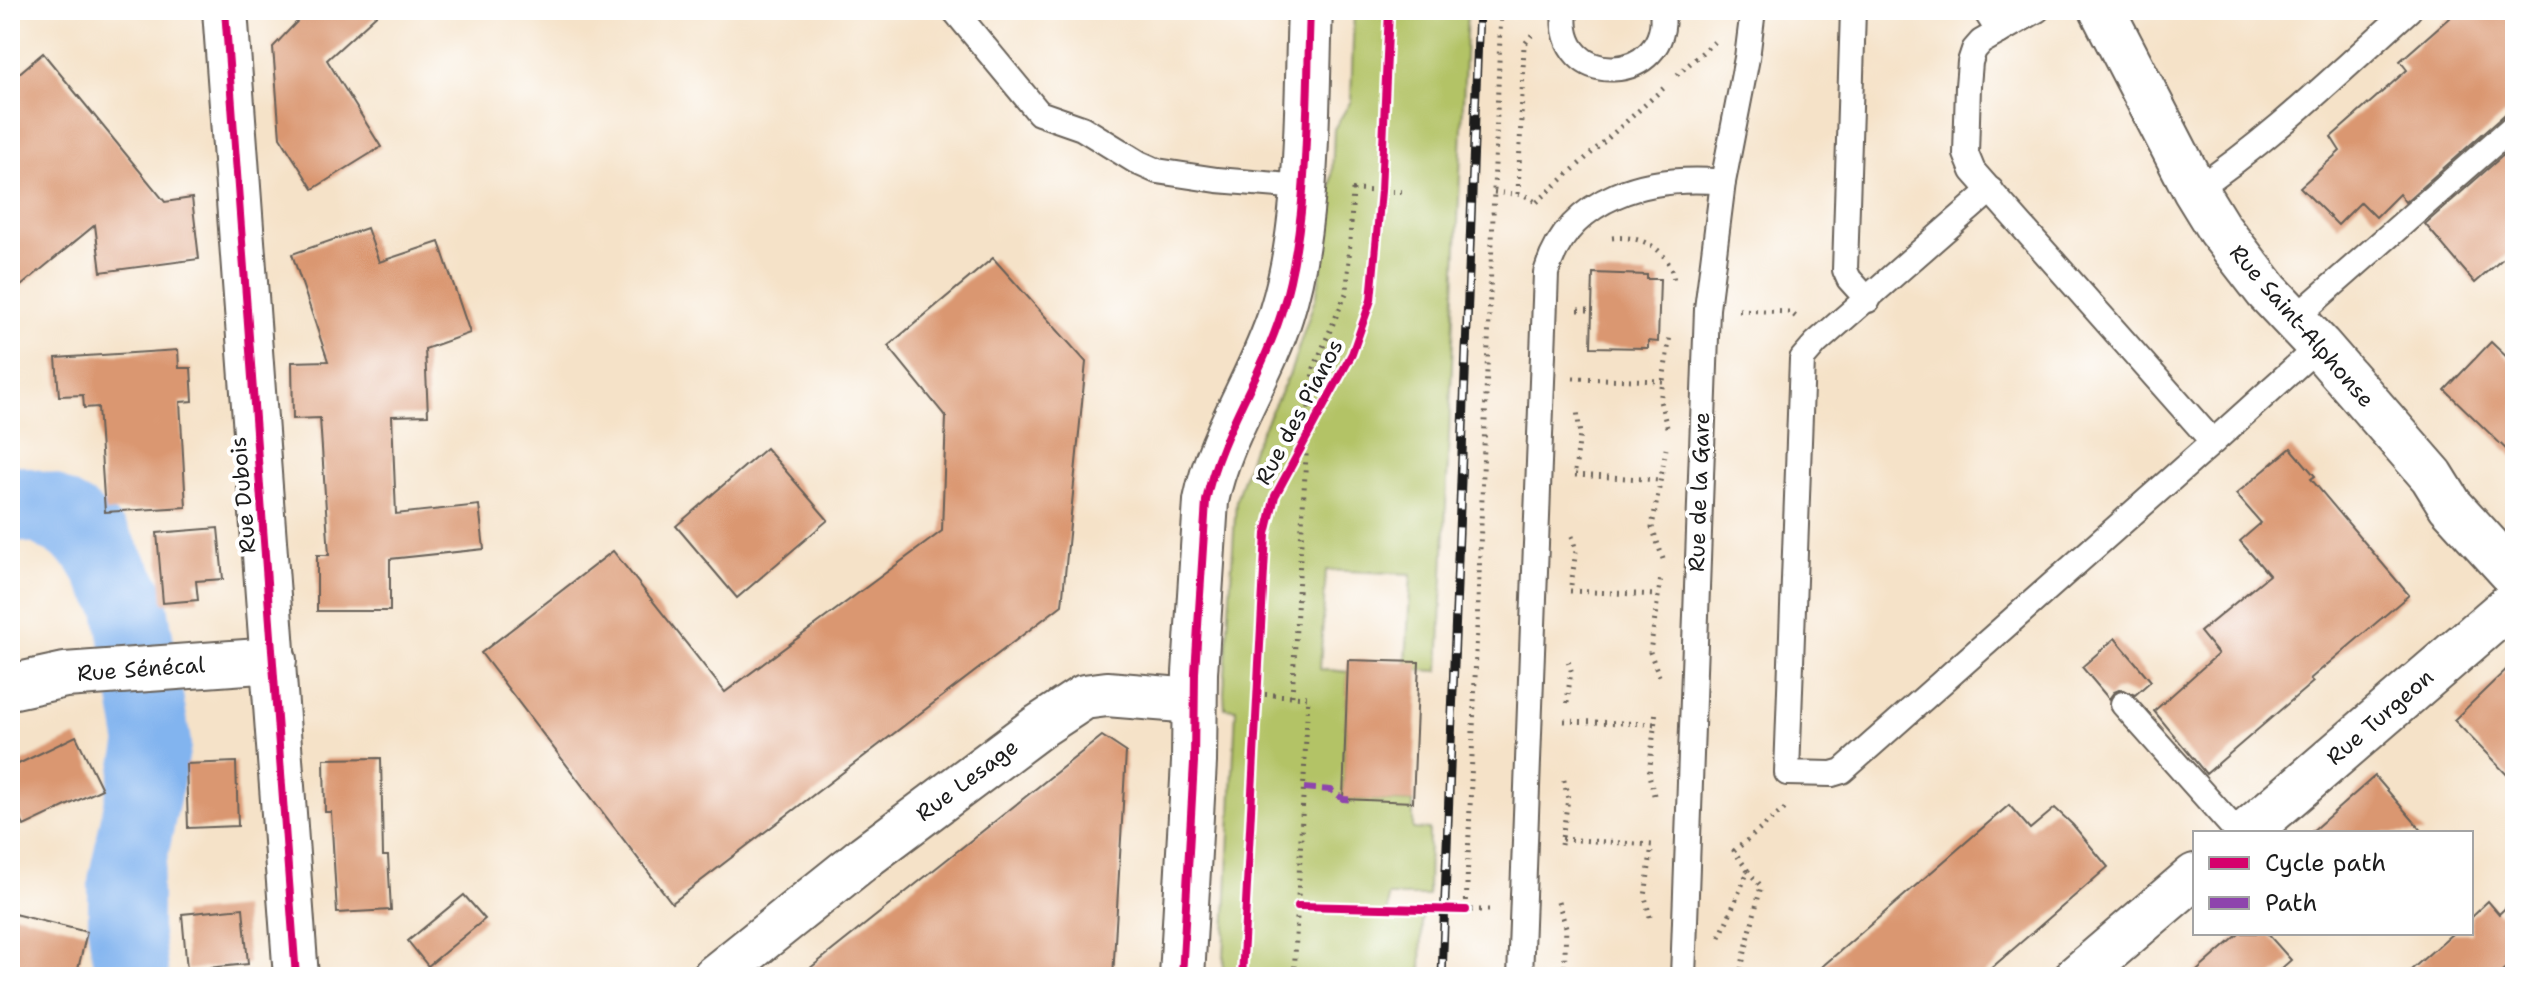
<svg xmlns="http://www.w3.org/2000/svg" width="2525" height="987" font-family="'Shantell Sans',sans-serif">
	<style>
		.green { fill: #b3c366; stroke: #687041; stroke-width: 2 }
		.lines { fill: none; stroke-linecap: round; stroke-linejoin: round }
		.river { stroke: #82b4ef; stroke-width: 74 }
		.building { fill: #da9771 }
		.service-casing { stroke: #686158; stroke-width: 28 }
		.minor-casing { stroke: #686158; stroke-width: 48 }
		.tertiary-casing { stroke: #686158; stroke-width: 48 }
		.path { stroke: #686158; stroke-width: 5; stroke-dasharray: 2 6; stroke-linecap: butt }
		.service { stroke: #fff; stroke-width: 24 }
		.minor { stroke: #fff; stroke-width: 44 }
		.tertiary { stroke: #fff; stroke-width: 44 }
		.rail-casing { stroke: #1c1c1c; stroke-width: 9 }
		.rail { stroke: #fff; stroke-width: 6; stroke-dasharray: 18; stroke-linecap: butt }
		.quiet { stroke: #8e44ad; stroke-width: 6; stroke-dasharray: 12 6; stroke-linecap: butt }
		.cycleway-casing { stroke: #fff; stroke-width: 13 }
		.cycleway { stroke: #d6006c; stroke-width: 8 }
		.labels { text-anchor: middle; dominant-baseline: central; stroke-width: 8; stroke-linejoin: round; paint-order: stroke }
		.street-label { font-size: 22px; fill: #1c1c1c; stroke: #fff }
	</style>
	<rect width="100%" height="100%" fill="#fff"/>
	<filter id="ink" filterUnits="userSpaceOnUse"><feTurbulence type="fractalNoise" baseFrequency=".0125" numOctaves="2"/><feDisplacementMap in="SourceGraphic" scale="16" xChannelSelector="R" yChannelSelector="G"/><feConvolveMatrix kernelMatrix="1 2 1 2 8 2 1 2 1" color-interpolation-filters="sRGB"/></filter>
	<filter id="wash" filterUnits="userSpaceOnUse"><feTurbulence type="fractalNoise" baseFrequency=".006" numOctaves="4" result="noise"/><feDisplacementMap in="SourceGraphic" scale="32" xChannelSelector="R" yChannelSelector="G"/><feGaussianBlur stdDeviation="1.8" result="paint"/><feColorMatrix in="noise" values="0 0 0 0 0 0 0 0 0 0 0 0 0 0 0 0 0 1.4 0 .05"/><feComposite in="paint" operator="in"/></filter>
	<g filter="url(#wash)">
		<rect width="100%" height="100%" fill="#f5e2c8"/>
		<polygon class="green" points="1354,10 1467,10 1439,671 1418,670 1406,662 1411,574 1326,570 1320,669 1348,672 1343,799 1413,802 1413,829 1429,830 1428,896 1388,896 1388,917 1422,917 1421,977 1223,977 1236,709 1225,708 1224,692 1236,500 1253,448 1290,373 1317,293 1330,223 1334,129 1351,101"/>
		<g class="lines">
			<polyline class="river" points="10,501 45,509 72,524 96,545 130,602 154,744 125,882 125,930 132,977"/>
		</g>
		<g id="blocks">
			<g class="building">
				<polygon points="308,10 382,10 327,60 381,147 313,189 280,137 273,47"/>
				<polygon points="2458,10 2515,10 2515,110 2505,114 2405,202 2399,194 2376,217 2361,202 2338,225 2300,187 2340,151 2331,137 2407,70 2400,61"/>
				<polygon points="43,53 165,202 192,198 199,259 101,272 95,225 10,295 10,81"/>
				<polygon points="2515,145 2515,248 2475,283 2425,224"/>
				<polygon points="367,228 379,262 439,242 470,333 425,349 428,415 392,416 396,514 479,505 484,549 390,559 390,611 317,611 317,555 329,555 320,418 293,419 292,362 328,361 292,254"/>
				<polygon points="993,258 1086,362 1062,605 672,903 481,653 613,551 725,692 942,531 946,417 888,346"/>
				<polygon points="1593,273 1647,275 1647,279 1660,279 1658,342 1648,341 1648,348 1591,347"/>
				<polygon points="2491,342 2515,365 2515,458 2445,390"/>
				<polygon points="178,350 179,368 191,368 193,401 180,402 186,507 105,512 98,407 84,408 83,395 59,396 56,358"/>
				<polygon points="766,448 828,520 737,598 676,526"/>
				<polygon points="2291,448 2315,476 2311,479 2409,595 2310,679 2313,682 2206,774 2154,711 2218,654 2200,632 2269,575 2240,541 2261,523 2236,494"/>
				<polygon points="218,528 223,579 196,581 198,600 163,603 157,533"/>
				<polygon points="2115,638 2151,681 2135,695 2121,689 2114,692 2109,699 2082,667"/>
				<polygon points="1348,660 1419,662 1413,802 1343,799"/>
				<polygon points="2515,661 2515,783 2454,720"/>
				<polygon points="76,736 102,789 24,826 10,798 10,768"/>
				<polygon points="1102,736 1126,752 1113,977 799,977"/>
				<polygon points="381,758 383,856 388,856 391,910 337,913 331,812 325,812 324,759"/>
				<polygon points="236,762 238,826 188,828 186,764"/>
				<polygon points="2375,776 2424,833 2310,833"/>
				<polygon points="2009,805 2030,829 2055,808 2073,825 2108,867 1981,977 1810,977"/>
				<polygon points="464,895 485,919 428,966 408,941"/>
				<polygon points="2515,899 2515,960 2495,977 2403,977 2453,933 2471,933 2471,917 2488,901 2499,914"/>
				<polygon points="243,908 248,964 187,970 182,914"/>
				<polygon points="10,913 87,932 76,977 10,977"/>
				<polygon points="2240,933 2267,933 2291,960 2272,977 2190,977"/>
			</g>
		</g>
	</g>
	<g filter="url(#ink)">
		<use href="#blocks" fill-opacity="0" stroke="#686158" stroke-width="2"/>
		<g class="lines">
			<defs>
				<g id="service">
					<polyline points="954,10 1039,113 1082,128 1139,163 1157,171 1217,180 1302,187"/>
					<path d="M1565 10C1555 92 1672 84 1662 10"/>
					<polyline points="1853,10 1845,270 1849,279 1868,300"/>
					<polyline points="1985,10 1999,32"/>
					<polyline points="2037,10 1981,42 1974,50 1970,62 1968,86 1966,154 1973,171 2213,442 2319,346"/>
					<polyline points="1991,190 1816,343 1802,359 1787,773 1832,774 1842,771 2213,442"/>
					<path d="M2195 190C2273 138 2339 72 2409 10"/>
					<polyline points="2294,319 2515,125"/>
					<polyline points="2123,704 2238,833"/>
					<path d="M1520 977 1546 273C1569 195 1650 175 1723 182"/>
					<polyline points="1683,977 1707,309 1723,182 1747,58 1753,10"/>
				</g>
				<g id="minor">
					<polyline points="225,10 296,977"/>
					<polyline points="2102,10 2195,190 2219,229 2267,291 2319,346 2432,476 2450,505 2515,576"/>
					<polyline points="10,687 65,675 274,660"/>
					<polyline points="715,977 866,856 1037,728 1084,697 1107,694 1194,701"/>
					<path d="M1182 977 1194 762 1195 673 1206 501C1219 435 1261 378 1281 314 1310 223 1306 106 1310 10"/>
				</g>
				<g id="tertiary">
					<polyline points="2246,833 2515,601"/>
					<polyline points="2077,977 2195,876"/>
				</g>
			</defs>
			<use href="#service" class="service-casing"/>
			<use href="#minor" class="minor-casing"/>
			<use href="#tertiary" class="tertiary-casing"/>
			<g class="path">
				<polyline points="1677,75 1714,42"/>
				<polyline points="1352,190 1407,192"/>
				<polyline points="1494,192 1524,195 1539,204"/>
				<polyline points="1518,194 1524,45 1535,31"/>
				<polyline points="1537,202 1667,85"/>
				<path d="M1612 238C1642 235 1670 249 1674 281"/>
				<polyline points="1578,310 1593,310"/>
				<polyline points="1739,310 1790,312 1796,317"/>
				<polyline points="1573,378 1663,381"/>
				<polyline points="1667,427 1660,401 1670,335"/>
				<polyline points="1575,471 1580,435 1577,410"/>
				<polyline points="1575,475 1660,480"/>
				<polyline points="1663,559 1652,527 1666,449"/>
				<polyline points="1571,585 1576,551 1572,536"/>
				<polyline points="1570,591 1658,595"/>
				<polyline points="1659,676 1650,652 1661,577"/>
				<polyline points="1257,694 1308,697 1294,977"/>
				<polyline points="1292,696 1310,388 1314,368 1347,291 1353,190"/>
				<polyline points="1567,703 1571,670 1567,658"/>
				<polyline points="1564,721 1654,724"/>
				<polyline points="1654,795 1649,775 1656,710"/>
				<polyline points="1562,839 1652,845"/>
				<polyline points="1561,845 1568,799 1563,776"/>
				<polyline points="1558,902 1566,927 1564,977"/>
				<polyline points="1489,910 1466,910 1501,10"/>
				<polyline points="1650,917 1645,897 1651,852"/>
				<polyline points="1720,937 1748,871 1734,851 1787,807"/>
				<polyline points="1564,975 1601,977"/>
				<polyline points="1739,977 1761,886 1748,871"/>
				<polyline points="2502,977 2509,970 2505,968"/>
			</g>
			<use href="#service" class="service"/>
			<use href="#minor" class="minor"/>
			<use href="#tertiary" class="tertiary"/>
			<defs>
				<polyline id="rail" points="1442,977 1479,10"/>
			</defs>
			<use href="#rail" class="rail-casing"/>
			<use href="#rail" class="rail"/>
			<polyline class="quiet" points="1304,788 1331,790 1343,799 1355,800"/>
			<defs>
				<g id="cycleway">
					<polyline points="225,10 296,977"/>
					<polyline points="1298,906 1466,910"/>
					<path d="M1182 977 1194 762 1195 673 1206 501C1219 435 1261 378 1281 314 1310 223 1306 106 1310 10"/>
					<polyline points="1242,977 1266,534 1275,496 1352,354 1371,300 1381,191 1389,10"/>
				</g>
			</defs>
			<use href="#cycleway" class="cycleway-casing"/>
			<use href="#cycleway" class="cycleway"/>
		</g>
	</g>
	<g class="labels">
		<g class="street-label">
			<text transform="translate(2302 326) rotate(49)">Rue Saint-Alphonse</text>
			<text transform="translate(1299 412) rotate(-62)">Rue des Pianos</text>
			<text transform="translate(1699 492) rotate(-88)">Rue de la Gare</text>
			<text transform="translate(243 495) rotate(-95)">Rue Dubois</text>
			<text transform="translate(141 669) rotate(-4)">Rue Sénécal</text>
			<text transform="translate(2380 717) rotate(-41)">Rue Turgeon</text>
			<text transform="translate(967 780) rotate(-37)">Rue Lesage</text>
		</g>
	</g>
	<rect width="2525" height="987" fill="none" stroke="#fff" stroke-width="40"/>
	<rect x="2193" y="831" width="280" height="104" fill="#ffffff" stroke="#a4a4a4" stroke-width="2"/>
	<rect x="2209" y="857" width="40" height="12" fill="#d6006c" stroke="#a4a4a4" stroke-width="2"/>
	<text x="2265" y="871" font-size="24" fill="#1c1c1c">Cycle path</text>
	<rect x="2209" y="897" width="40" height="12" fill="#8e44ad" stroke="#a4a4a4" stroke-width="2"/>
	<text x="2265" y="911" font-size="24" fill="#1c1c1c">Path</text>
</svg>
